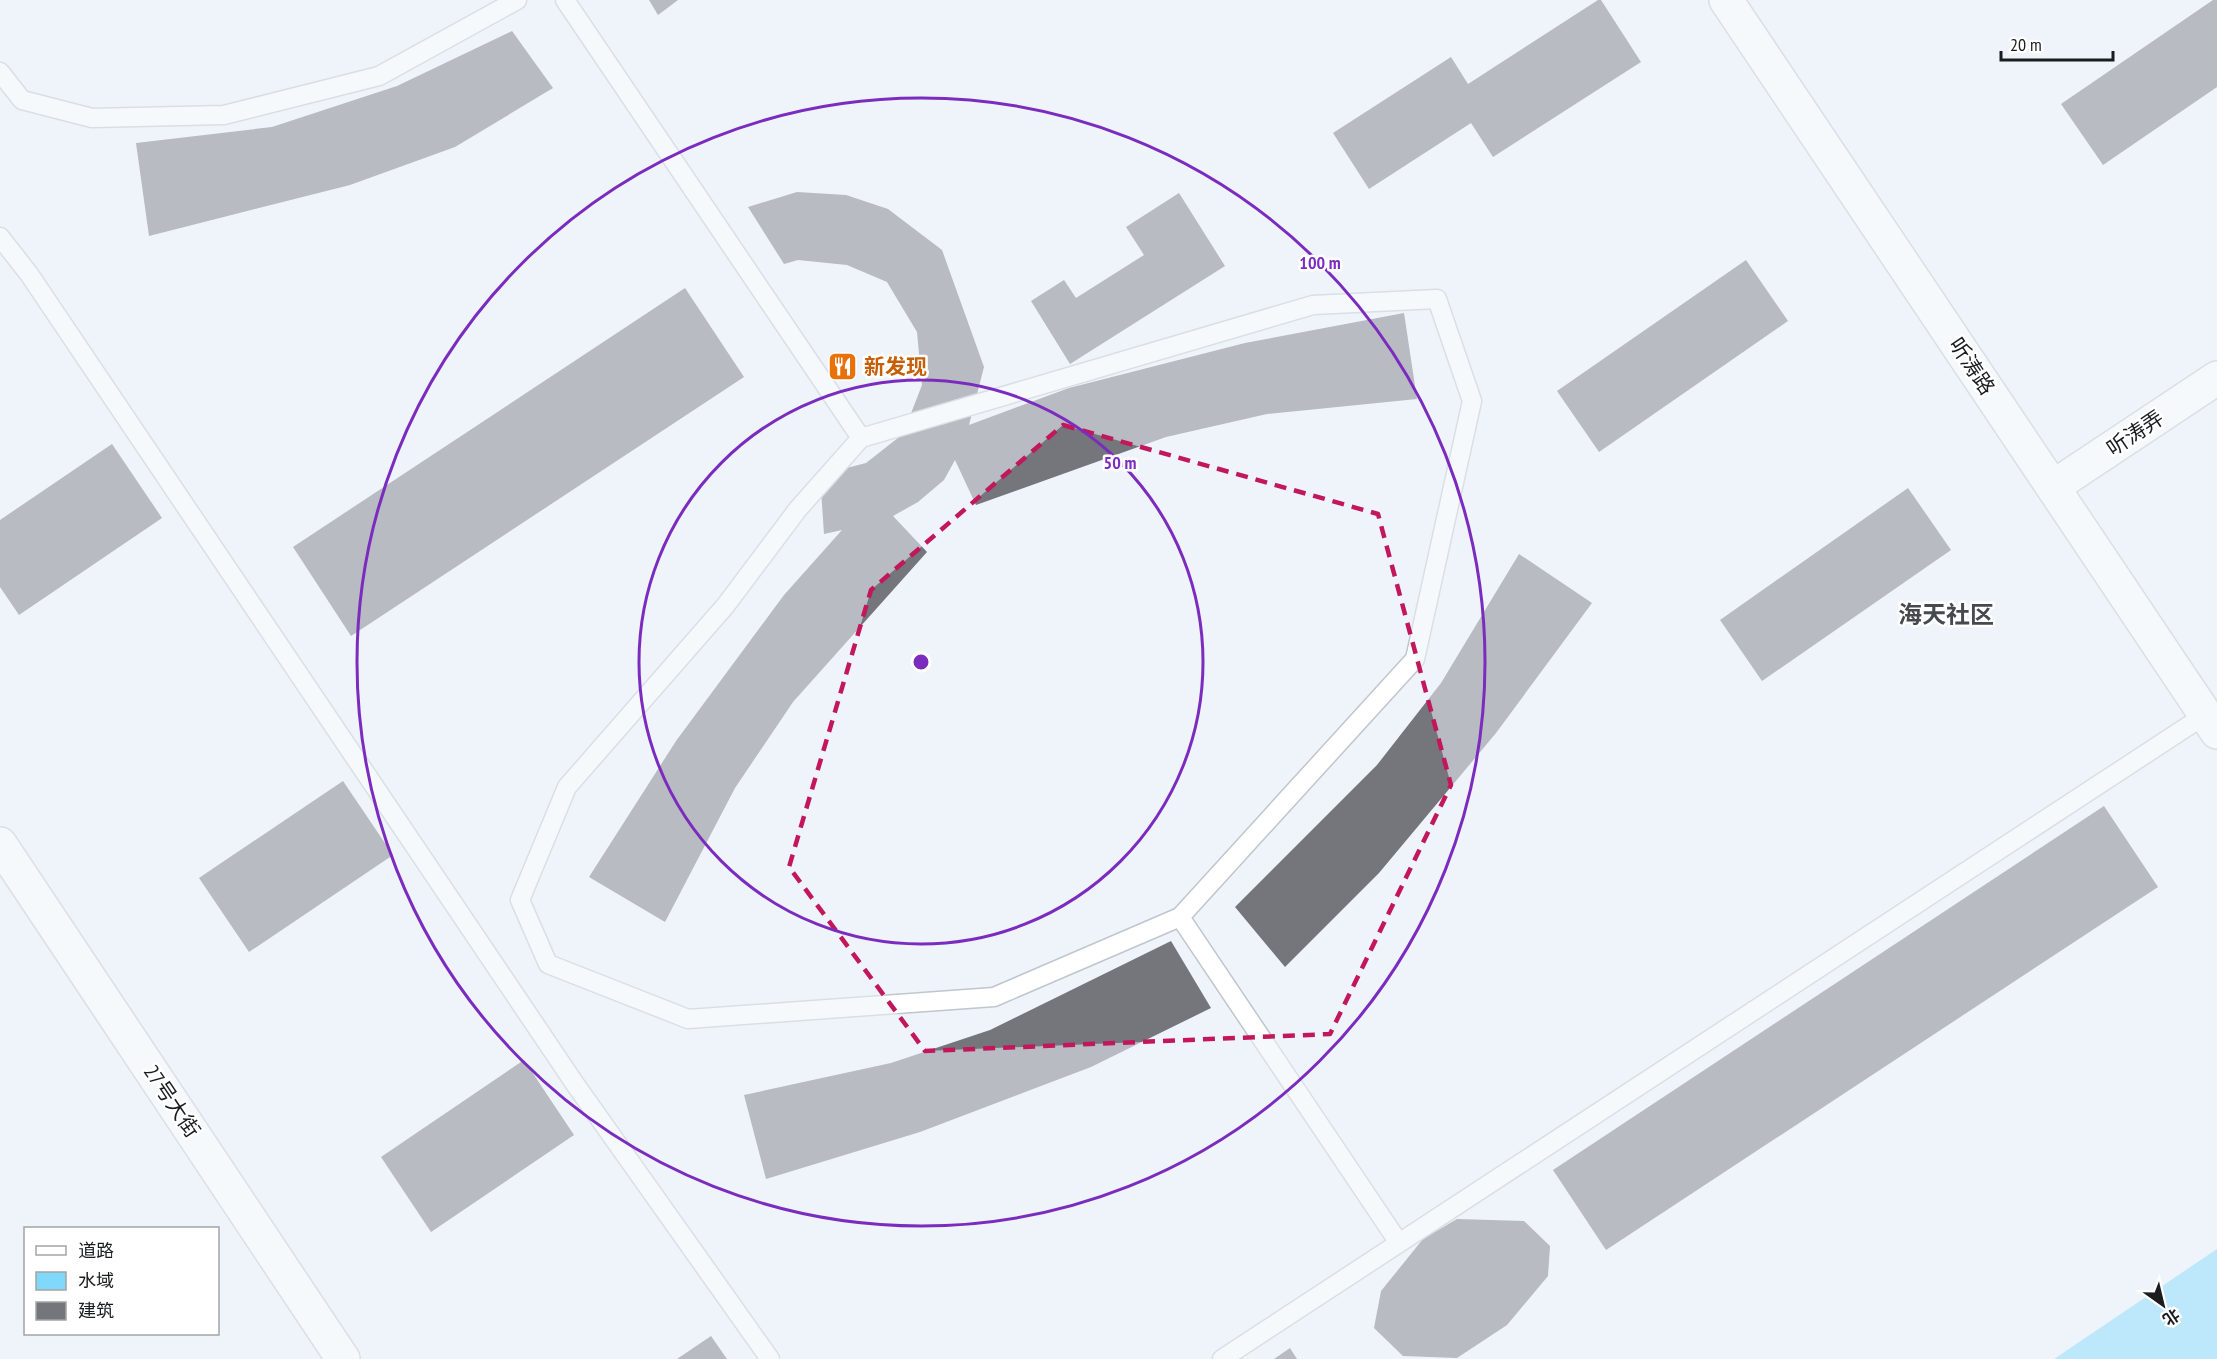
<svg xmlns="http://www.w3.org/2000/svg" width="2217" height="1359" font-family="'PT Sans Narrow','Noto Sans SC',sans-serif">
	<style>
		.water { fill: #80d8fa }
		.building { fill: #75757c }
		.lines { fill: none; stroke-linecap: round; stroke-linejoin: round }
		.service-casing { stroke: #c0c6cd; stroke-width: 21 }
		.minor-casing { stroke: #c0c6cd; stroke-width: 36 }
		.tertiary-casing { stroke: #c0c6cd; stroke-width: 36 }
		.service { stroke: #fff; stroke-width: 18 }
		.minor { stroke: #fff; stroke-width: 33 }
		.tertiary { stroke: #fff; stroke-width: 33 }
		.marked { fill: none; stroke: #c2185b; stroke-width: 4.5; stroke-dasharray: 12 8; stroke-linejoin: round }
		.ring { fill: none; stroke: #7b2cbf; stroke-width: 3 }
		.labels { text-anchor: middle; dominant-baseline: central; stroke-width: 5; stroke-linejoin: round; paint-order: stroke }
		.food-label { font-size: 21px; font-weight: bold; fill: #c56008; stroke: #fff; text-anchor: start }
		.street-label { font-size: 21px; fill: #1a1c1e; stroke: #fff }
		.quarter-label { font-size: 24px; font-weight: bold; fill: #454a4f; stroke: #fff }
		.centre { fill: #7b2cbf; stroke: #fff; stroke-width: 3 }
		.ring-label { font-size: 18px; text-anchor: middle; font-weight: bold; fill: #7b2cbf; stroke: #fff; stroke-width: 5; stroke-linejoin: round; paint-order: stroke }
	</style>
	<rect width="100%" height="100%" fill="#eef4fa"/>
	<polygon class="water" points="2217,1249 2217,1359 2054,1359"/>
	<g class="building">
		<polygon points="649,0 678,0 658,15"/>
		<polygon points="1598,0 1601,0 1641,62 1493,157 1471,123 1369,189 1333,133 1451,57 1468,84"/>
		<polygon points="2213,0 2217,0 2217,87 2103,165 2061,104"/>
		<polygon points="512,31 553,88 455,147 350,185 149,236 136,143 272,127 397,86"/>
		<polygon points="797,192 846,195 888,209 942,250 984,367 969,425 1069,388 1245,343 1404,313 1417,399 1267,414 1166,437 976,505 955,460 944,480 918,502 893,516 927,552 793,702 735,788 665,922 589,877 676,741 784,595 842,530 824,534 820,475 866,463 903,434 922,385 917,332 887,282 847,265 798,260 784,264 748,207"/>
		<polygon points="1179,193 1225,266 1070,364 1031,301 1064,280 1076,298 1144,255 1126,227"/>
		<polygon points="1746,260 1788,321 1599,452 1557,391"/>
		<polygon points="685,288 744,377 351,636 293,547"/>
		<polygon points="112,444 162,518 19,615 0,587 0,520"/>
		<polygon points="1908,488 1951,550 1762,681 1720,620"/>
		<polygon points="1519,554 1592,603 1496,733 1379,873 1285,967 1235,907 1377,765 1441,683"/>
		<polygon points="343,781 393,855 249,952 199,878"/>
		<polygon points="2104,806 2158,887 1606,1250 1553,1170"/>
		<polygon points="1171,941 1211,1008 1091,1067 920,1132 766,1179 744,1095 891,1063 990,1030"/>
		<polygon points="524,1060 574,1135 431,1232 381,1157"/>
		<polygon points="1457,1219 1524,1221 1550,1246 1548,1276 1507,1325 1457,1358 1403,1356 1374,1328 1381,1291 1423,1239"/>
		<polygon points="711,1336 727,1359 677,1359"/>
		<polygon points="1290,1348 1297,1359 1274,1359"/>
	</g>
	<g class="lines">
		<defs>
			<g id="service">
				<polyline points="565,0 861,438"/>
				<polyline points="0,72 22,100 92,118 224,115 379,76 517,0"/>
				<polyline points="0,237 29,274 575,1084 770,1359"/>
				<polygon points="1437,299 1472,401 1415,659 1180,917 994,997 688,1019 548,964 520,900 567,787 726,605 798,509 861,438 1313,305"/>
				<polyline points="1180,917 1399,1243"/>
				<polyline points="1222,1359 2205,715"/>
			</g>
			<g id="minor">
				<polyline points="1726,0 2217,732"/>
				<polyline points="2053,487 2217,378"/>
			</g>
			<polyline id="tertiary" points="0,844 343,1359"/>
		</defs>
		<use href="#service" class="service-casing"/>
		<use href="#minor" class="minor-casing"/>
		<use href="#tertiary" class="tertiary-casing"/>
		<use href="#service" class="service"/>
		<use href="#minor" class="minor"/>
		<use href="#tertiary" class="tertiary"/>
	</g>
	<path d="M0 0H2217V1359H0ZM1063 425 1378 514 1451 785 1330 1034 925 1051 789 867 871 590Z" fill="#eef4fa" fill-opacity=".55" fill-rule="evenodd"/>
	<path class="marked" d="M1063 425 1378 514 1451 785 1330 1034 925 1051 789 867 871 590Z"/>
	<g class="ring">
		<circle cx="921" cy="662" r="282"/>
		<circle cx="921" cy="662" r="564"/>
	</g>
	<defs>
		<symbol id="restaurant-square" viewBox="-11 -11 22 22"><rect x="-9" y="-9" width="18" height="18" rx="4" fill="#e8710a" stroke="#fff"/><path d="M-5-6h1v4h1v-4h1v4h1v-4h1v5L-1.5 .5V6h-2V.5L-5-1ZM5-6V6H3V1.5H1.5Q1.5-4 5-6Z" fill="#fff"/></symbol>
	</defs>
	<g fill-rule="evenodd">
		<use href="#restaurant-square" x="826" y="350" width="33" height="33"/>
	</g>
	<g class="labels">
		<g class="food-label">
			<text x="864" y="366">新发现</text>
		</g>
		<g class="street-label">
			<text transform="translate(1972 366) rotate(56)">听涛路</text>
			<text transform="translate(2135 433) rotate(-34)">听涛弄</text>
			<text transform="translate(172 1101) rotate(56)">27号大街</text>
		</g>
		<g class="quarter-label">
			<text x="1946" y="614">海天社区</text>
		</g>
	</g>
	<circle cx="921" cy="662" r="9" class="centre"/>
	<g class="ring-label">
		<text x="1320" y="269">100 m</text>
		<text x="1120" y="469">50 m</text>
	</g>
	<rect x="24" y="1227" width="195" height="108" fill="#ffffff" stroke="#a3a4a5" stroke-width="1.5"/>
	<rect x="36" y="1246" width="30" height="9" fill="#ffffff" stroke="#a3a4a5" stroke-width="1.5"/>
	<text x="78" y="1257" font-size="18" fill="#1a1c1e">道路</text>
	<rect x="36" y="1272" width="30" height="18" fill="#80d8fa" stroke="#a3a4a5" stroke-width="1.5"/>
	<text x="78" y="1287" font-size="18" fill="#1a1c1e">水域</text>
	<rect x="36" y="1302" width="30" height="18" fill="#75757c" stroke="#a3a4a5" stroke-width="1.5"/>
	<text x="78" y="1317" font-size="18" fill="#1a1c1e">建筑</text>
	<g transform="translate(2163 1305) rotate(146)" stroke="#ffffff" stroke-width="4.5" paint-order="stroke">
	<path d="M0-4.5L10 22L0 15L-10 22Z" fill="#1a1c1e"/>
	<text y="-9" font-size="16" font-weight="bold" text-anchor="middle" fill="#1a1c1e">北</text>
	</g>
	<path d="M2001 51v9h112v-9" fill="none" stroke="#1a1c1e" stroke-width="3"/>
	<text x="2010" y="51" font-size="18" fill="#1a1c1e" stroke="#ffffff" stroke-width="4.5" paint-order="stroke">20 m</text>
</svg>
